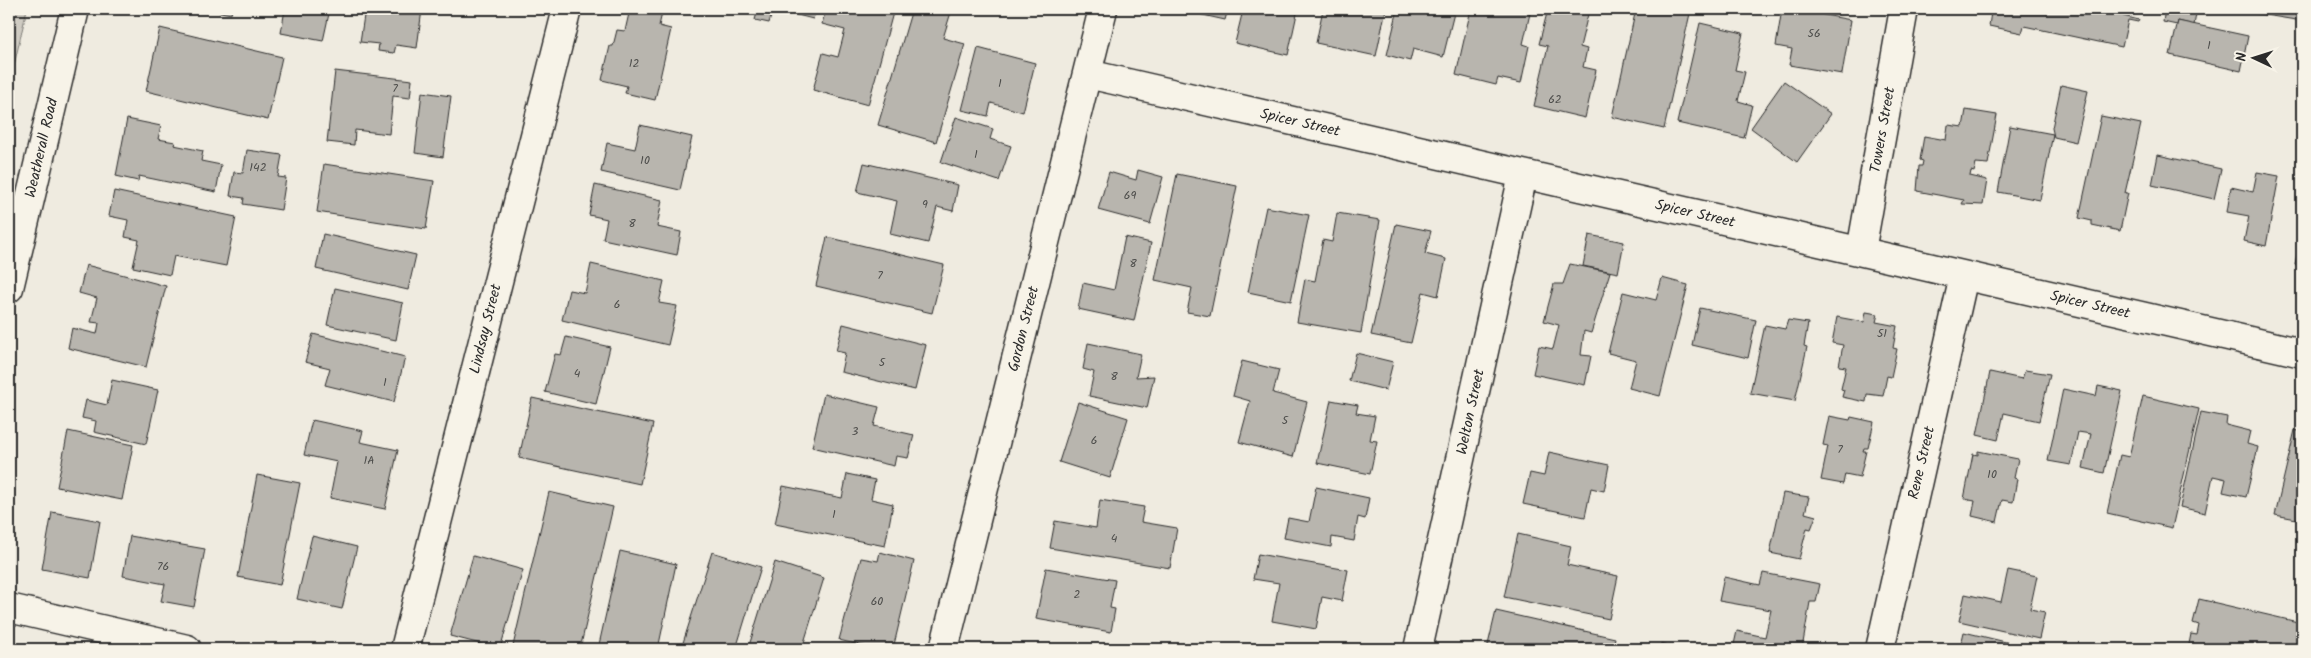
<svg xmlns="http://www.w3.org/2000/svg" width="2311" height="658" font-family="Kalam,sans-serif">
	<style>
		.green { fill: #cfcbc2; stroke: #7d7b76 }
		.building { fill: #b8b5ae; stroke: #2b2b2b }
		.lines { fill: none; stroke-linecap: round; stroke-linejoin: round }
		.street-casing { stroke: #2b2b2b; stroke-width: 31 }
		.secondary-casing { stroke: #2b2b2b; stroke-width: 31 }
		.path { stroke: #2b2b2b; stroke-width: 3; stroke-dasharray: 4 4; stroke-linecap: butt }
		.street { stroke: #f7f3e8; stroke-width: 28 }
		.secondary { stroke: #f7f3e8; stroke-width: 28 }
		.labels { text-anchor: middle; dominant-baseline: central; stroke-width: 5; stroke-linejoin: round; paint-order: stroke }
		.number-label { font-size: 12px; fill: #4e4e4c }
		.street-label { font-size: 15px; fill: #2b2b2b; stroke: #f7f3e8 }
	</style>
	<rect width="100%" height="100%" fill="#efebe0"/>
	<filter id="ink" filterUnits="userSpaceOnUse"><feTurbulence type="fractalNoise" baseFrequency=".02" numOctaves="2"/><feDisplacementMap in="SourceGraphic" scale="10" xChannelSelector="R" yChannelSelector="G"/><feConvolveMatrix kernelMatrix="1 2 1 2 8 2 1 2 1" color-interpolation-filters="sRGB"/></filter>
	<g filter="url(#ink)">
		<polygon class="green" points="9,9 27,9 9,87"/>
		<g class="building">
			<polygon points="205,9 232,9 231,14"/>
			<polygon points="285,9 330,9 323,41 281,33"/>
			<polygon points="365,9 422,9 417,48 396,45 394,53 378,51 379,44 360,42"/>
			<polygon points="630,9 645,9 662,13 659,26 671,29 655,100 625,93 627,86 602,80 610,46 613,46 617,30 625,31"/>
			<polygon points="758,9 773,9 769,23 755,20"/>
			<polygon points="774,9 816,9 813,19"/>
			<polygon points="826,9 894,9 868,105 813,90 823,53 838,57 845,30 822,24"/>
			<polygon points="912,9 952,9 943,38 965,44 936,142 878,125"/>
			<polygon points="1195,9 1228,9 1225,20 1194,13"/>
			<polygon points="1248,9 1298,9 1288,55 1235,43 1243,10"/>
			<polygon points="1323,9 1386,9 1376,56 1316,43"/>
			<polygon points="1398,9 1455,9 1443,57 1413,49 1410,61 1387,55"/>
			<polygon points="1471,9 1531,9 1523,44 1529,46 1521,83 1498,78 1496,85 1456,75"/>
			<polygon points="1548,9 1604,9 1603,13 1589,10 1580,47 1587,49 1583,67 1596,70 1585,118 1534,106 1548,46 1539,44"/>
			<polygon points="1636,9 1691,9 1664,129 1612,117"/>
			<polygon points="1782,9 1814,9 1814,13 1851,20 1842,74 1789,65 1792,49 1776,46"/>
			<polygon points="1983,9 2125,9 2123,16 2139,20 2138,22 2128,20 2122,47 2024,26 2022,33 1989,26 1991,12"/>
			<polygon points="2165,9 2197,9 2194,25 2178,21 2177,25 2163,22"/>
			<polygon points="2254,9 2302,9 2302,21 2253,13"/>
			<polygon points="2178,21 2248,36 2241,71 2170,55"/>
			<polygon points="1700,23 1743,33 1735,70 1745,72 1738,101 1752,105 1744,138 1677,123"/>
			<polygon points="160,28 282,57 268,120 146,91"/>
			<polygon points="978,48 1035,63 1023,112 991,103 988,116 962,110"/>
			<polygon points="335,71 412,80 410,98 393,96 389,134 355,130 354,145 327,142"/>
			<polygon points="1784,81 1831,114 1797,162 1751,128"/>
			<polygon points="2061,85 2088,91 2076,142 2054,137 2052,128"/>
			<polygon points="422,92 451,96 443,157 415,153"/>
			<polygon points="1966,110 1997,115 1988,164 1976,163 1974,172 1971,171 1970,176 1987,180 1983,205 1962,204 1964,200 1917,191 1919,166 1922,166 1923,161 1920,160 1924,136 1946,140 1948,125 1963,127"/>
			<polygon points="2101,116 2141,124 2125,193 2128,193 2120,231 2092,225 2092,221 2079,218"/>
			<polygon points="956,117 993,129 990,139 1011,146 999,181 941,162"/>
			<polygon points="127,119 161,126 158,139 175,142 174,145 203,151 201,161 221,165 216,192 139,176 138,181 116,176"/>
			<polygon points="640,125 692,137 680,190 601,172 607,143 635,149"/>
			<polygon points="2010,126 2053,134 2040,200 1998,192"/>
			<polygon points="247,150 282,155 278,177 286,178 281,210 243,204 244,198 230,196 234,172 243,173"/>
			<polygon points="2158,155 2221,169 2214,199 2152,185"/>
			<polygon points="864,163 958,185 953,211 937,207 928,243 890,234 897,201 857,192"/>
			<polygon points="324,164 434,181 426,229 317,212"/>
			<polygon points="1138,170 1163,177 1150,224 1098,210 1109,172 1136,180"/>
			<polygon points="2257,172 2279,176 2266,246 2244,241 2249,216 2227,212 2231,187 2253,192"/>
			<polygon points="1177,174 1237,186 1210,316 1187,312 1192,288 1155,280"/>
			<polygon points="595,185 662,200 657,227 681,232 677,255 603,239 607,219 589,215"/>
			<polygon points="114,191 236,217 226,266 174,256 170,275 133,267 139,240 125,237 128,220 109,216"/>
			<polygon points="1266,207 1309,215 1291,301 1248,292"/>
			<polygon points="1337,213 1380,220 1361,333 1297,322 1305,279 1315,281 1323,240 1332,242"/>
			<polygon points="1396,224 1431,231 1425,254 1446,259 1438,296 1423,292 1411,343 1371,335"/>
			<polygon points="2302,232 2302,267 2295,265"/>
			<polygon points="323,234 416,255 408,290 316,269"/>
			<polygon points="1589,235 1624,242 1618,273 1583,266"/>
			<polygon points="827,237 944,265 932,313 816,286"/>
			<polygon points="1125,237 1151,243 1134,321 1078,309 1083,283 1114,290"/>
			<polygon points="591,264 664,281 659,303 677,306 668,345 562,320 569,290 585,293"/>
			<polygon points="1570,264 1610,272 1591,333 1584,331 1581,355 1591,356 1585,385 1533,374 1539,346 1553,349 1559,325 1544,321 1554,284 1563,284"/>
			<polygon points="86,265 166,286 146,367 68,348 72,328 97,334 99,323 91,322 97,298 79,293"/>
			<polygon points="1662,278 1688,285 1660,396 1629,388 1636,360 1608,353 1623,292 1656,300"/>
			<polygon points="335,288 403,303 396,340 327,325"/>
			<polygon points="1700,308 1756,320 1748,358 1692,345"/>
			<polygon points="1866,312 1878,314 1876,322 1897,326 1893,348 1897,349 1891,377 1887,376 1883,396 1867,394 1866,402 1842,397 1844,390 1841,389 1846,367 1839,366 1843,345 1832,343 1837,317 1864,322"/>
			<polygon points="1788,320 1808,323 1804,346 1807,347 1795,401 1750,393 1765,325 1785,329"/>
			<polygon points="843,324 926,345 915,390 841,372 845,353 836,351"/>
			<polygon points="313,334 405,357 394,402 325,385 330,368 305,362"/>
			<polygon points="566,337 610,347 596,404 545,392 555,354 561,355"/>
			<polygon points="1088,343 1141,354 1136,377 1154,376 1147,408 1089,396 1094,372 1083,369"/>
			<polygon points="1356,353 1393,362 1386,390 1349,381"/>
			<polygon points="1242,361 1279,370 1273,393 1307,402 1293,457 1239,442 1250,401 1233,396"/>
			<polygon points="2025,370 2050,374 2039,421 2004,413 1998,440 1977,435 1990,372 2022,379"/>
			<polygon points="112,380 158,390 146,444 94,432 96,421 82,418 86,400 107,405"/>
			<polygon points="2098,386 2122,391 2104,473 2083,468 2091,434 2078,432 2071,465 2048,461 2063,389 2096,396"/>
			<polygon points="824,394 879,407 874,426 914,435 908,458 896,456 894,466 812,447"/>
			<polygon points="2143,396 2199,409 2172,528 2107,513 2120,455 2129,457"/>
			<polygon points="532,398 653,424 640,484 519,458"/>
			<polygon points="1331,400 1358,405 1356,413 1375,416 1370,440 1377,441 1370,474 1317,463"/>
			<polygon points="1078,402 1128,418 1110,478 1059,462"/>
			<polygon points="2201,412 2227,417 2226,425 2250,431 2247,444 2258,447 2246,497 2223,492 2226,479 2213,476 2205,513 2180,507"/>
			<polygon points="1829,416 1850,420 1851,417 1874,422 1868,448 1864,448 1863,451 1866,451 1860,477 1845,474 1843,484 1821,480 1828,446 1823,445"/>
			<polygon points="312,420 363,431 360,442 398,450 385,509 330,498 337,462 304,455"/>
			<polygon points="2295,430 2302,432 2302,520 2275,515"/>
			<polygon points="68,431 133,445 122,500 57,487"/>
			<polygon points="1978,451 2018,459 2014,478 2017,479 2013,502 2002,500 1997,522 1972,516 1975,501 1964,499 1973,454 1978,455"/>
			<polygon points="1549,452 1609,465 1604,491 1591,488 1585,517 1523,504 1530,473 1544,476"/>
			<polygon points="847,474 875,480 871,499 893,504 885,546 775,524 783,486 842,498"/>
			<polygon points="257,475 300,483 280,585 238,577"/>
			<polygon points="1316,487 1369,498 1365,519 1358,517 1354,541 1332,537 1331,547 1284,538 1288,518 1309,522"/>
			<polygon points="549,492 613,507 580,649 527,649 513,646"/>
			<polygon points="1783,493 1809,497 1805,513 1816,516 1811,529 1807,528 1799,559 1770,553"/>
			<polygon points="1100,500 1144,507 1141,522 1177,528 1170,568 1050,548 1055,521 1096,528"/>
			<polygon points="52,512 100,521 90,578 42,569"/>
			<polygon points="1518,534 1571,546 1567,565 1618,576 1609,619 1504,597"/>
			<polygon points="130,536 205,549 194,607 161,601 165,584 123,576"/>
			<polygon points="312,536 357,547 342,609 297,599"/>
			<polygon points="620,551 676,564 658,649 598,649"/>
			<polygon points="712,552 761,567 736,649 681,649"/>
			<polygon points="880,552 914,561 893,649 876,649 839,640 861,558 878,561"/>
			<polygon points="1258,554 1348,570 1342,601 1322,597 1316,629 1272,621 1279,583 1253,579"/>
			<polygon points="473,556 523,570 500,649 450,636"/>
			<polygon points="775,562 824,578 802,649 748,649"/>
			<polygon points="1046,568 1115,580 1110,608 1115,609 1111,632 1036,619"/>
			<polygon points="2008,570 2037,576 2030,609 2045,612 2039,639 1959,621 1965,594 2001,602"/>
			<polygon points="1763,573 1820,584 1816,602 1810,602 1802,649 1733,649 1737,631 1765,637 1771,610 1719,601 1724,577 1760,585"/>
			<polygon points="2199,599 2302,623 2302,648 2188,649 2191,634 2197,635 2199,625 2193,623"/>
			<polygon points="1496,611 1615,638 1612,649 1487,649"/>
			<polygon points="1964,632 2035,649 1960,649"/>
			<polygon points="1661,643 1686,649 1660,649"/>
		</g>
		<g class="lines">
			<defs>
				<g id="street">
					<polyline points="1088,74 2302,353"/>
					<polyline points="1861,251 1904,9"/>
					<polyline points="9,608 187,649"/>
					<polyline points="405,649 567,9"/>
					<polyline points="944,649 1103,9"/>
					<polyline points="1418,649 1523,175"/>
					<polyline points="1880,649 1964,276"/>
				</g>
				<polyline id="secondary" points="9,288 75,9"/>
			</defs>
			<use href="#street" class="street-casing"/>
			<use href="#secondary" class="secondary-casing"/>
			<polyline class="path" points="9,12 10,9"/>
			<use href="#street" class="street"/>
			<use href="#secondary" class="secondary"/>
		</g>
	</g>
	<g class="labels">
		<g class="number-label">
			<text x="1814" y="33">56</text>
			<text x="2209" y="45">1</text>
			<text x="634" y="63">12</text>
			<text x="1000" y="83">1</text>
			<text x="395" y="88">7</text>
			<text x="1555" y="99">62</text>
			<text x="976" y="154">1</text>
			<text x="645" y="160">10</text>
			<text x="258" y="167">142</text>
			<text x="1130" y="195">69</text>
			<text x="925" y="204">9</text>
			<text x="632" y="223">8</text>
			<text x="1133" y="263">8</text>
			<text x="880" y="275">7</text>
			<text x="617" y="304">6</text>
			<text x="1882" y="333">51</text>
			<text x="882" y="362">5</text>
			<text x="577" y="373">4</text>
			<text x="1114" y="376">8</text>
			<text x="385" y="382">1</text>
			<text x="1285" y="420">5</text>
			<text x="855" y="431">3</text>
			<text x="1094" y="440">6</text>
			<text x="1840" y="449">7</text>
			<text x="369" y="460">1A</text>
			<text x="1992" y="474">10</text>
			<text x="834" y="514">1</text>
			<text x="1114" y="538">4</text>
			<text x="163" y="566">76</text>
			<text x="1077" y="594">2</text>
			<text x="877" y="601">60</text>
		</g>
		<g class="street-label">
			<text transform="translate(1300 123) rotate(13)">Spicer Street</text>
			<text transform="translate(1883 130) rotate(-80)">Towers Street</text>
			<text transform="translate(42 148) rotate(-77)">Weatherall Road</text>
			<text transform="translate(1695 214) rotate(13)">Spicer Street</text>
			<text transform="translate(2090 305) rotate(13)">Spicer Street</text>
			<text transform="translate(486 329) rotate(-76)">Lindsay Street</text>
			<text transform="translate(1024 329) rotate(-76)">Gordon Street</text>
			<text transform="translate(1471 412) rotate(-78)">Welton Street</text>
			<text transform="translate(1922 463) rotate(-77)">Rene Street</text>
		</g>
	</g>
	<rect width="2311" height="658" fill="none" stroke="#f7f3e8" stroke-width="30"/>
	<rect x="15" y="15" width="2281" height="628" fill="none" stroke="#2b2b2b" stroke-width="2" filter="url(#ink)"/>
	<g transform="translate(2254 58) rotate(274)" stroke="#f7f3e8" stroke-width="4" paint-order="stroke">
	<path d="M0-4L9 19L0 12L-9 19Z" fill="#2b2b2b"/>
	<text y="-8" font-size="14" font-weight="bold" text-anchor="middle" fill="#2b2b2b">N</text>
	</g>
</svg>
